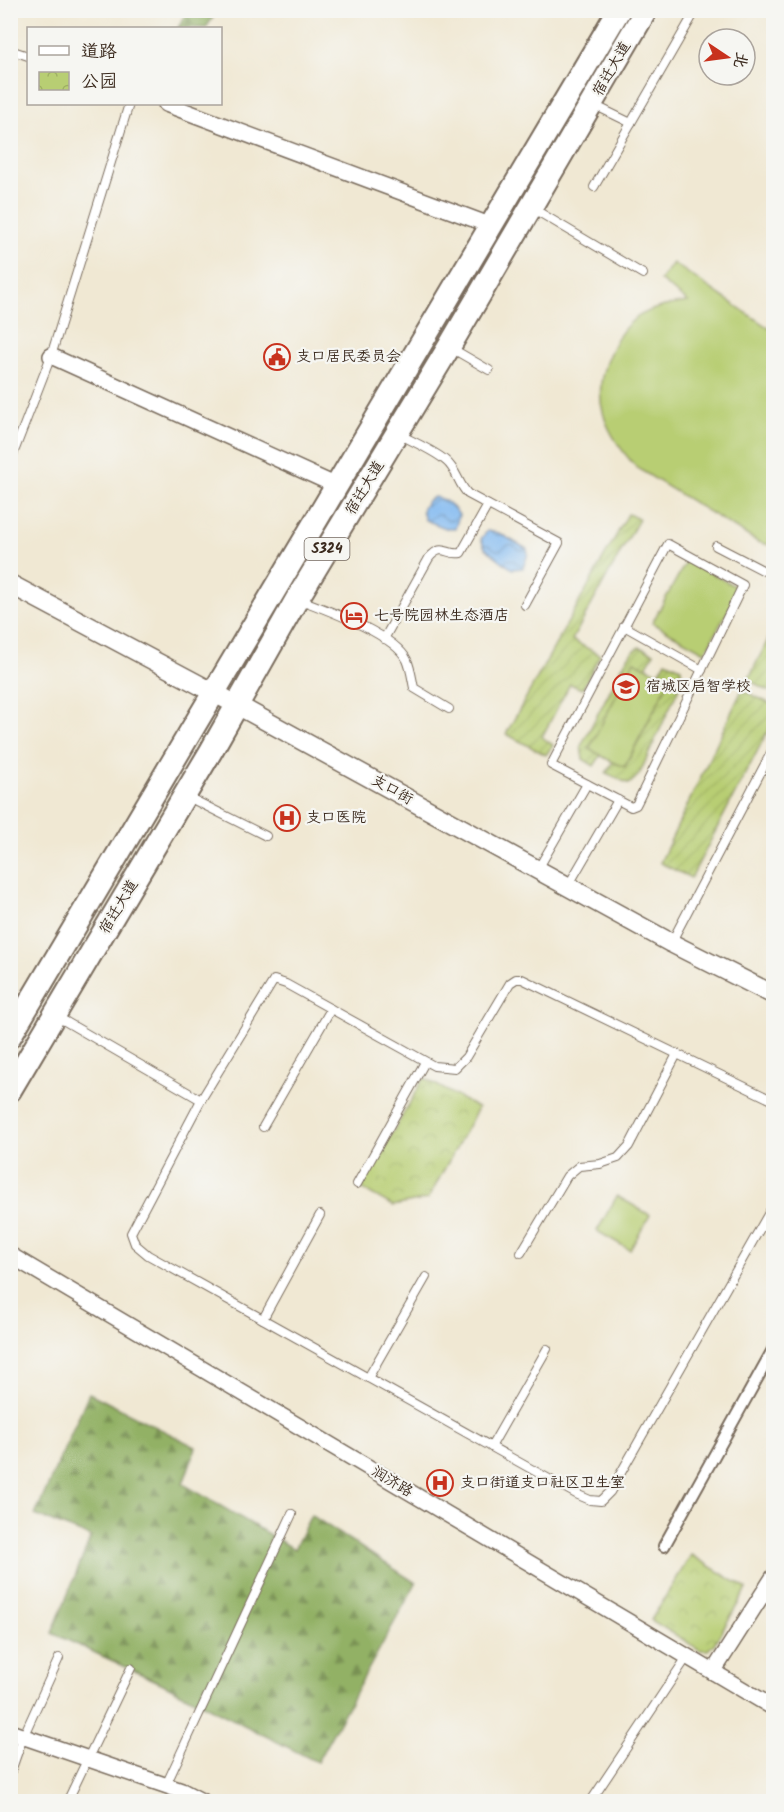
<svg xmlns="http://www.w3.org/2000/svg" width="784" height="1812" font-family="Kalam,'LXGW WenKai TC',sans-serif">
	<style>
		.grass { fill: #b8ce73; stroke: #7a7c48; stroke-width: 1.5 }
		.forest { fill: url(#forest-firs); stroke: #666e42; stroke-width: 1.5 }
		.park { fill: url(#park-crowns); stroke: #7a7c48; stroke-width: 1.5 }
		.garden { fill: url(#garden-furrows); stroke: #7a7c48; stroke-width: 1.5 }
		.water { fill: url(#water-waves); stroke: #5e7288; stroke-width: 1.5 }
		.lines { fill: none; stroke-linecap: round; stroke-linejoin: round }
		.service-casing { stroke: #7a6c5d; stroke-width: 10 }
		.pedestrian-casing { stroke: #7a6c5d; stroke-width: 14 }
		.minor-casing { stroke: #7a6c5d; stroke-width: 18 }
		.tertiary-casing { stroke: #7a6c5d; stroke-width: 21 }
		.primary-casing { stroke: #7a6c5d; stroke-width: 26 }
		.service { stroke: #fff; stroke-width: 8 }
		.pedestrian { stroke: #fff; stroke-width: 10 }
		.minor { stroke: #fff; stroke-width: 15 }
		.tertiary { stroke: #fff; stroke-width: 18 }
		.primary { stroke: #fff; stroke-width: 22 }
		.labels { text-anchor: middle; dominant-baseline: central; stroke-width: 4.5; stroke-linejoin: round; paint-order: stroke }
		.shield { fill: #f6f6f2; stroke: #73675e; stroke-width: 1.5 }
		.shield-label { font-size: 14px; font-weight: bold; fill: #3b2a1e }
		.street-label { font-size: 15px; fill: #3b2a1e; stroke: #f6f6f2 }
		.poi-label { font-size: 15px; fill: #3b2a1e; stroke: #f6f6f2; text-anchor: start }
	</style>
	<defs>
		<pattern id="forest-firs" width="22" height="20" patternUnits="userSpaceOnUse" patternTransform="scale(1.5)"><rect width="22" height="20" fill="#92b165"/><path d="M5 1l3.5 6h-7zM16 11l3.5 6h-7z" fill="#789053"/></pattern>
		<pattern id="park-crowns" width="20" height="18" patternUnits="userSpaceOnUse" patternTransform="scale(1.5)"><rect width="20" height="18" fill="#b8ce73"/><path d="M2 6a3 3 0 1 1 6 0M12 15a3 3 0 1 1 6 0" fill="none" stroke="#9fb163"/></pattern>
		<pattern id="garden-furrows" width="10" height="10" patternUnits="userSpaceOnUse" patternTransform="scale(1.5)"><rect width="10" height="10" fill="#b8ce73"/><path d="M-1 1l2-2M0 10L10 0M9 11l2-2" fill="none" stroke="#9fb163"/></pattern>
		<pattern id="water-waves" width="16" height="10" patternUnits="userSpaceOnUse" patternTransform="scale(1.5)"><rect width="16" height="10" fill="#81b9f1"/><path d="M0 5q4-4 8 0t8 0" fill="none" stroke="#6b97c3"/></pattern>
	</defs>
	<rect width="100%" height="100%" fill="#f6f6f2"/>
	<filter id="ink" filterUnits="userSpaceOnUse"><feTurbulence type="fractalNoise" baseFrequency=".0167" numOctaves="2"/><feDisplacementMap in="SourceGraphic" scale="12" xChannelSelector="R" yChannelSelector="G"/><feConvolveMatrix kernelMatrix="1 2 1 2 8 2 1 2 1" color-interpolation-filters="sRGB"/></filter>
	<filter id="wash" filterUnits="userSpaceOnUse"><feTurbulence type="fractalNoise" baseFrequency=".008" numOctaves="4" result="noise"/><feDisplacementMap in="SourceGraphic" scale="24" xChannelSelector="R" yChannelSelector="G"/><feGaussianBlur stdDeviation="1.35" result="paint"/><feColorMatrix in="noise" values="0 0 0 0 0 0 0 0 0 0 0 0 0 0 0 0 0 1.4 0 .05"/><feComposite in="paint" operator="in"/></filter>
	<g filter="url(#wash)">
		<rect width="100%" height="100%" fill="#f0e8d3"/>
		<g class="grass">
			<path d="M673 263 773 331V546L758 542 637 468C606 434 589 400 609 355 615 341 623 327 636 318 652 307 670 305 688 302L660 280Z"/>
			<polygon points="687,560 740,589 705,652 652,623"/>
			<polygon points="634,660 670,679 624,768 588,749"/>
			<polygon points="617,1196 650,1215 630,1250 597,1231"/>
		</g>
		<g class="forest">
			<polygon points="188,11 188,10 217,11 206,28 178,28"/>
			<polygon points="89,1393 196,1447 183,1484 294,1549 311,1515 416,1583 317,1762 163,1684 52,1633 91,1537 35,1515"/>
		</g>
		<g class="park">
			<polygon points="424,1078 478,1108 428,1199 393,1206 361,1188"/>
			<polygon points="691,1555 747,1589 714,1644 708,1650 700,1650 651,1620"/>
		</g>
		<g class="garden">
			<polygon points="628,514 639,519 572,640 600,655 582,689 570,684 542,737 553,745 546,755 506,734"/>
			<polygon points="773,630 773,693 748,680"/>
			<polygon points="639,647 654,653 646,667 634,661 589,749 601,755 594,766 583,759 581,746 626,660 633,651"/>
			<polygon points="666,661 681,668 682,681 639,775 629,784 606,773 613,762 625,767 670,679 659,673"/>
			<polygon points="742,690 773,705 773,721 691,878 660,863"/>
		</g>
		<g class="water">
			<path d="M434 497C445 498 453 506 459 515L455 529H448L425 520 422 510 427 501Z"/>
			<polygon points="487,531 499,533 527,549 528,554 523,568 512,569 485,548 481,539"/>
		</g>
	</g>
	<g filter="url(#ink)">
		<g class="lines">
			<defs>
				<g id="service">
					<polyline points="10,50 28,56"/>
					<polyline points="592,104 631,123"/>
					<polyline points="594,187 696,10"/>
					<polyline points="532,208 643,274"/>
					<polyline points="451,348 489,370"/>
					<path d="M399 434C413 442 435 451 446 461 457 470 458 484 468 494L559 543 525 605"/>
					<polyline points="10,462 51,356 129,104"/>
					<polygon points="668,544 743,585 639,799 636,805 631,807 551,765"/>
					<polyline points="716,546 774,576"/>
					<path d="M301 600C327 610 394 634 407 660 411 669 412 679 414 688L449 709"/>
					<polyline points="624,626 702,670"/>
					<path d="M384 639 429 558C443 542 446 556 461 553L488 505"/>
					<polyline points="186,796 266,836"/>
					<polyline points="538,869 587,784"/>
					<polyline points="568,886 618,800"/>
					<polyline points="671,943 774,747"/>
					<polyline points="56,1016 201,1100"/>
					<polyline points="774,1101 522,979 516,979 510,983 466,1057 455,1068 434,1066 286,984 274,980 201,1100 131,1233 135,1244 148,1255 576,1494 590,1500 601,1501 610,1492 774,1204"/>
					<polyline points="263,1127 331,1009"/>
					<polyline points="357,1184 425,1062"/>
					<polyline points="521,1253 567,1176 579,1166 600,1164 618,1158 629,1146 677,1054"/>
					<polyline points="263,1319 320,1215"/>
					<polyline points="368,1378 426,1277"/>
					<polyline points="491,1447 547,1349"/>
					<polyline points="10,1774 23,1737 59,1658"/>
					<polyline points="166,1785 292,1514"/>
					<polyline points="591,1801 687,1657"/>
					<polyline points="67,1802 131,1668"/>
				</g>
				<polyline id="pedestrian" points="664,1546 774,1348"/>
				<g id="minor">
					<polyline points="166,104 492,226"/>
					<polyline points="51,356 337,486"/>
					<polyline points="10,1255 774,1708"/>
					<polyline points="713,1672 774,1576"/>
					<polyline points="10,1732 182,1791 203,1802"/>
				</g>
				<polyline id="tertiary" points="10,584 237,705 671,943 774,995"/>
				<g id="primary">
					<polyline points="10,1036 619,10"/>
					<polyline points="10,1090 211,751 297,599 449,347 646,10"/>
				</g>
			</defs>
			<use href="#service" class="service-casing"/>
			<use href="#pedestrian" class="pedestrian-casing"/>
			<use href="#minor" class="minor-casing"/>
			<use href="#tertiary" class="tertiary-casing"/>
			<use href="#primary" class="primary-casing"/>
			<use href="#service" class="service"/>
			<use href="#pedestrian" class="pedestrian"/>
			<use href="#minor" class="minor"/>
			<use href="#tertiary" class="tertiary"/>
			<use href="#primary" class="primary"/>
		</g>
	</g>
	<defs>
		<symbol id="civic-ring" viewBox="-11 -11 22 22"><circle r="9.5" fill="#f6f6f2" stroke="#c8321e" stroke-width="1.5"/><path d="M-.6-6.5H3V-4.5H.6V-3L4-1V1h2V6H-6V1h2V-1L-.6-3ZM-1.2 2.5V6h2.4V2.5Z" fill="#c8321e"/></symbol>
		<symbol id="hotel-ring" viewBox="-11 -11 22 22"><circle r="9.5" fill="#f6f6f2" stroke="#c8321e" stroke-width="1.5"/><path d="M-6-4.5h1.5V1H6V5H4.5V3h-9V5H-6ZM-4 0a1.8 1.8 0 1 1 3.6 0ZM.5 0V-2.5h3Q6-2.5 6 0Z" fill="#c8321e"/></symbol>
		<symbol id="school-ring" viewBox="-11 -11 22 22"><circle r="9.5" fill="#f6f6f2" stroke="#c8321e" stroke-width="1.5"/><path d="M0-5L7-2L0 1L-7-2ZM-4 1L0 2.5L4 1V4Q0 6-4 4Z" fill="#c8321e"/></symbol>
		<symbol id="hospital-ring" viewBox="-11 -11 22 22"><circle r="9.5" fill="#f6f6f2" stroke="#c8321e" stroke-width="1.5"/><path d="M-5-5h3v3.5h4V-5h3V5h-3V1.5h-4V5h-3Z" fill="#c8321e"/></symbol>
	</defs>
	<g fill-rule="evenodd">
		<use href="#civic-ring" x="262" y="342" width="30" height="30"/>
		<use href="#hotel-ring" x="339" y="601" width="30" height="30"/>
		<use href="#school-ring" x="611" y="672" width="30" height="30"/>
		<use href="#hospital-ring" x="272" y="803" width="30" height="30"/>
		<use href="#hospital-ring" x="425" y="1468" width="30" height="30"/>
	</g>
	<g class="labels">
		<rect class="shield" x="304.5" y="538" width="45" height="22" rx="4.5"/>
		<g class="shield-label">
			<text x="327" y="549">S324</text>
		</g>
		<g class="street-label">
			<text transform="translate(612 69) rotate(-60)">宿迁大道</text>
			<text transform="translate(365 488) rotate(-59)">宿迁大道</text>
			<text transform="translate(392 790) rotate(29)">支口街</text>
			<text transform="translate(119 907) rotate(-59)">宿迁大道</text>
			<text transform="translate(392 1482) rotate(31)">润济路</text>
		</g>
		<g class="poi-label">
			<text x="296" y="357">支口居民委员会</text>
			<text x="374" y="616">七号院园林生态酒店</text>
			<text x="646" y="687">宿城区启智学校</text>
			<text x="306" y="818">支口医院</text>
			<text x="460" y="1483">支口街道支口社区卫生室</text>
		</g>
	</g>
	<rect width="784" height="1812" fill="none" stroke="#f6f6f2" stroke-width="36"/>
	<rect x="27" y="27" width="195" height="78" fill="#f6f6f2" stroke="#aba49d" stroke-width="1.5"/>
	<rect x="39" y="46" width="30" height="9" fill="#ffffff" stroke="#aba49d" stroke-width="1.5"/>
	<text x="81" y="57" font-size="18" fill="#3b2a1e">道路</text>
	<rect x="39" y="72" width="30" height="18" fill="url(#park-crowns)" stroke="#aba49d" stroke-width="1.5"/>
	<text x="81" y="87" font-size="18" fill="#3b2a1e">公园</text>
	<g transform="translate(727 57) rotate(103)"><circle r="28" fill="#f6f6f2" stroke="#aba49d" stroke-width="1.5"/>
	<path d="M0-4.5L10 22L0 15L-10 22Z" fill="#c8321e"/>
	<text y="-9" font-size="16" font-weight="bold" text-anchor="middle" fill="#3b2a1e">北</text>
	</g>
</svg>
